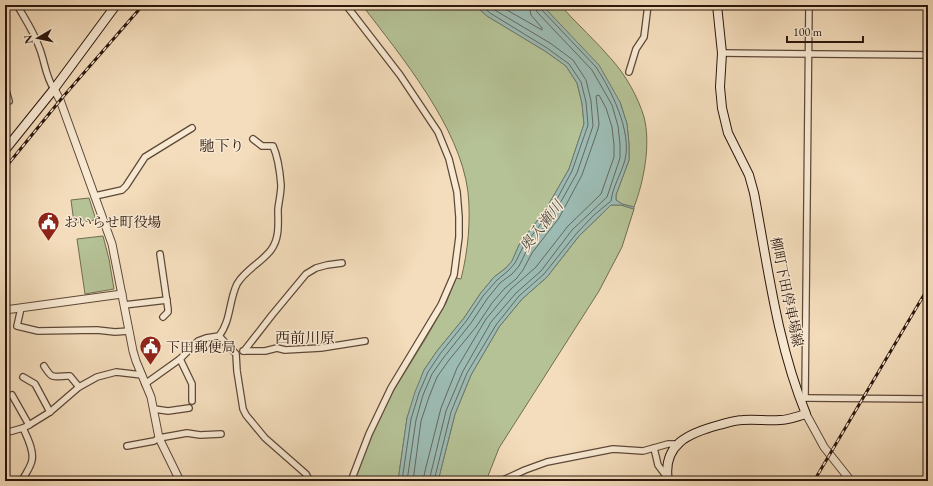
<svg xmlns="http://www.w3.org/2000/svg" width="933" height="486" font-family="'EB Garamond','Noto Serif JP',serif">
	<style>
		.green { fill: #b5c296; stroke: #706c51 }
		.water { fill: #9cbbb3; stroke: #6f7970 }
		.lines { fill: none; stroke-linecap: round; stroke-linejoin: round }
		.shore { stroke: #646860; stroke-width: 1 }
		.stream { stroke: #6f7970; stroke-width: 1.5 }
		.minor-casing { stroke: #5d4838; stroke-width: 8 }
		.tertiary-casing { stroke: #5d4838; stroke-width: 9 }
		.secondary-casing { stroke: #2b160c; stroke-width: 10 }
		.minor { stroke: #f8e9d3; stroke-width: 5.5 }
		.tertiary { stroke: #f8e9d3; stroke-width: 7 }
		.secondary { stroke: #f8e9d3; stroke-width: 8 }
		.rail-casing { stroke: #2b160c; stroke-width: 3 }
		.rail { stroke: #f8e9d3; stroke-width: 1.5; stroke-dasharray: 4.5; stroke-linecap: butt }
		.labels { text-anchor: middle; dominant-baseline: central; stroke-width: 3; stroke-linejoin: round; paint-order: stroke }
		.poi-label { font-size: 14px; fill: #2b160c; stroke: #f8e9d3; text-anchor: start }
		.street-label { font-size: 14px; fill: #2b160c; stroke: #f8e9d3 }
		.neighbourhood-label { font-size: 15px; fill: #2b160c; stroke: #f8e9d3 }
		.water-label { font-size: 15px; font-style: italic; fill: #535046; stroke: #f8e9d3 }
	</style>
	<rect width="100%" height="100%" fill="#f4ddbc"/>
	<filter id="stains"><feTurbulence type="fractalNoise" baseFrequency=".005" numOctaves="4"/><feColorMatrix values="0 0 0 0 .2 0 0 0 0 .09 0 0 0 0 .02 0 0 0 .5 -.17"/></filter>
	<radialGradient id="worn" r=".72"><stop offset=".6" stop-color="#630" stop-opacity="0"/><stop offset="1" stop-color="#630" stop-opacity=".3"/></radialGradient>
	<g class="green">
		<path d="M362 5 476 6 487 16 545 51 566 66 577 83 582 103 584 124 569 169 546 209 519 245 512 261 506 268 494 277 480 294 464 318 437 351 424 370 407 418 398 481H354L371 437 389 398 426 338 446 303 456 278 461 279C468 251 471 221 468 192 460 127 401 56 362 5Z"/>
		<path d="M542 5H560C577 24 596 41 613 61 626 76 638 97 644 117 651 144 644 181 634 207L622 204 616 200V195L629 160V144L627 124 620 102 561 26Z"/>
		<polygon points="89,198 96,220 74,223 71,200"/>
		<polygon points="611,205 621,205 634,209 622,247 599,291 499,448 486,481 438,481 455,414 471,375 499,327 522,299 547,277 579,236"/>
		<polygon points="103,236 109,259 114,289 85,294 77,239"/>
	</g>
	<polygon class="water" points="473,5 542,5 599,65 620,102 627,124 629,144 629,160 616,195 616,200 622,204 634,207 634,209 621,205 611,205 579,236 547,277 522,299 499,327 471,375 455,414 438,481 398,481 407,418 415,392 424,370 437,351 464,318 480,294 494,277 506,268 512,261 519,245 546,209 569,169 584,124 582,103 577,83 566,66 545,51 487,16 476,6"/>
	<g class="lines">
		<g class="shore">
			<polyline points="498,5 542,30 542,28 531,15 529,5"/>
			<polyline points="402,481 411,419 419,393 428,372 440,354 467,320 483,296 497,280 508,271 515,263 523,247 550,212 572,171 588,125 586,102 581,82 569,64 547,48 490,13 481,5"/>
			<polyline points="407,481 416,420 423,395 432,374 444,357 471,323 487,299 500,283 512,274 519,266 527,250 554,214 577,173 593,126 591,101 586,80 573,60 550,43 493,9 488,5"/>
			<polyline points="413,481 421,421 429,397 437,377 449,360 476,327 492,303 505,288 516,279 523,270 532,253 559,218 582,175 598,129 599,124 596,96 599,95 606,108 612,127 614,145 614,157 601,194 568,226 536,267 511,289 486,319 457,368 441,408 425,471 423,481"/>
			<polyline points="429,481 446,411 463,371 491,322 516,293 541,271 572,230 607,197 620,158 620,144 618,126 612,105 592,70 537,12 535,5"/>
			<path d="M434 481 451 412 467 373 496 325 519 296 544 274 576 234 594 215 611 201C613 186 621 174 625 160 632 131 611 90 596 67L541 9 540 5"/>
		</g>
		<polyline class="stream" points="156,6 157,5"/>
		<defs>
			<g id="minor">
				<path d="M17 5C25 19 34 32 39 47 45 61 45 76 54 89"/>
				<polyline points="346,5 400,75 438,132 449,159 457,192 459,217 459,237 454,275 441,305 391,388 369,434 351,481"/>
				<polyline points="722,53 928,55"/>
				<polyline points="629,72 636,49 644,37 648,5"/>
				<polyline points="5,87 9,101 5,102"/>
				<polyline points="95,196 122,190 126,186 145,157 192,128"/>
				<polyline points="160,254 168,309 168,312 163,317"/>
				<polyline points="124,305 167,300"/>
				<polyline points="21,308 17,326 38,331 97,330 115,332 129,331"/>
				<polyline points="219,336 236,354 237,371 243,409 246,415 265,438 306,474 310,481"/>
				<polyline points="243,351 265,351 277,348 285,350 321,348 365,341"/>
				<polyline points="244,351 272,315 306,274 316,268 327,265 342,263"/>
				<polyline points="180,359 192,384 192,401"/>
				<path d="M44 366C54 382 53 375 70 376L79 387"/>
				<polyline points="23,377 35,384 50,412"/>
				<path d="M145 384 180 359 198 341 206 338 219 336C231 321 229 300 237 284 245 270 261 263 271 250 280 238 278 223 278 209 279 201 281 193 281 185 280 172 278 157 273 146H262L253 139"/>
				<polyline points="12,395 29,425"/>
				<polyline points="805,398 928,399"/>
				<polyline points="801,401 805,398 809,5"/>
				<polyline points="154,409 168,411 189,408"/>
				<polyline points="5,433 23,428 29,425 50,412 79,387 97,377 116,372 142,375"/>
				<polyline points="127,446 154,441 159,438 187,433 200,435 221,434"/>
				<polyline points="654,448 658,465 667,477"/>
				<path d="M22 481C25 474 31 467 32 460 34 450 27 437 23 428"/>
				<polyline points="501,481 525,470 547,462 613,449 643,451 668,444 678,444"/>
			</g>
			<g id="tertiary">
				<polyline points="54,89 60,100 112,244 133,351 136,361 151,397 159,438 180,481"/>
				<polyline points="5,310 122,294"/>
				<polyline points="806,414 824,447 851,481"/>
			</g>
			<g id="secondary">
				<polyline points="5,150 54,89 116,5"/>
				<path d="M668 481C662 444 689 433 719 425 727 423 735 420 743 420 755 419 767 421 780 420 789 420 798 416 806 414 777 343 768 267 754 193L749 175 728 133 722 108 720 87 722 53 717 5"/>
			</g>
		</defs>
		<use href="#minor" class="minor-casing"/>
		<use href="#tertiary" class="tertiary-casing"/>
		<use href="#secondary" class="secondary-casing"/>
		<use href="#minor" class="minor"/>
		<use href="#tertiary" class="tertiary"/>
		<use href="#secondary" class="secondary"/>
		<defs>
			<g id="rail">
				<polyline points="5,168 62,98 143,5"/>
				<polyline points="814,481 928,288"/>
			</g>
		</defs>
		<use href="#rail" class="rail-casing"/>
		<use href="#rail" class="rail"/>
	</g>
	<defs>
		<symbol id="civic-pin" viewBox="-11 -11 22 30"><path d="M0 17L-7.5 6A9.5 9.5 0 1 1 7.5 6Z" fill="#8f2418" stroke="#f8e9d3"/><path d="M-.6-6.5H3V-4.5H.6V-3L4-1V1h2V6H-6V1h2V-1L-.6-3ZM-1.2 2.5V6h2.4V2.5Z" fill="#fff"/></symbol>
	</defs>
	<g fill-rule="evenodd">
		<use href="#civic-pin" x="36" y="210" width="25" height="34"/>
		<use href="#civic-pin" x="138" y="334" width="25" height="34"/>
	</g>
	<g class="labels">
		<g class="poi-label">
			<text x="64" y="222">おいらせ町役場</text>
			<text x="166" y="347">下田郵便局</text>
		</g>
		<g class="street-label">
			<text transform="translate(787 292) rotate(78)">柳町下田停車場線</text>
		</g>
		<g class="neighbourhood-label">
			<text x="222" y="145">馳下り</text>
			<text x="305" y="337">西前川原</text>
		</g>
		<g class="water-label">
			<text transform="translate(541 226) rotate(-52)">奥入瀬川</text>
		</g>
	</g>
	<rect width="933" height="486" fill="none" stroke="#f4ddbc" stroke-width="20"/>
	<rect x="6" y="6" width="921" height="474" fill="none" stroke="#2b160c" stroke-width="2"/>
	<rect x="10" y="10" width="913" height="466" fill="none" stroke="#2b160c"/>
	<g transform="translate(38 38) rotate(261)" stroke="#f8e9d3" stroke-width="3" paint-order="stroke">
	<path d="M0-3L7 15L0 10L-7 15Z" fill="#2b160c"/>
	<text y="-6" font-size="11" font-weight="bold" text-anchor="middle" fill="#2b160c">N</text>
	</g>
	<path d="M787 36v6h76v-6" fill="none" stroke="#2b160c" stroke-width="2"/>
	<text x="793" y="36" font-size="12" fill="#2b160c" stroke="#f8e9d3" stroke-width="3" paint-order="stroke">100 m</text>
	<rect width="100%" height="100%" filter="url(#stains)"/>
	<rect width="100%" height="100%" fill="url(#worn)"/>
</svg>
